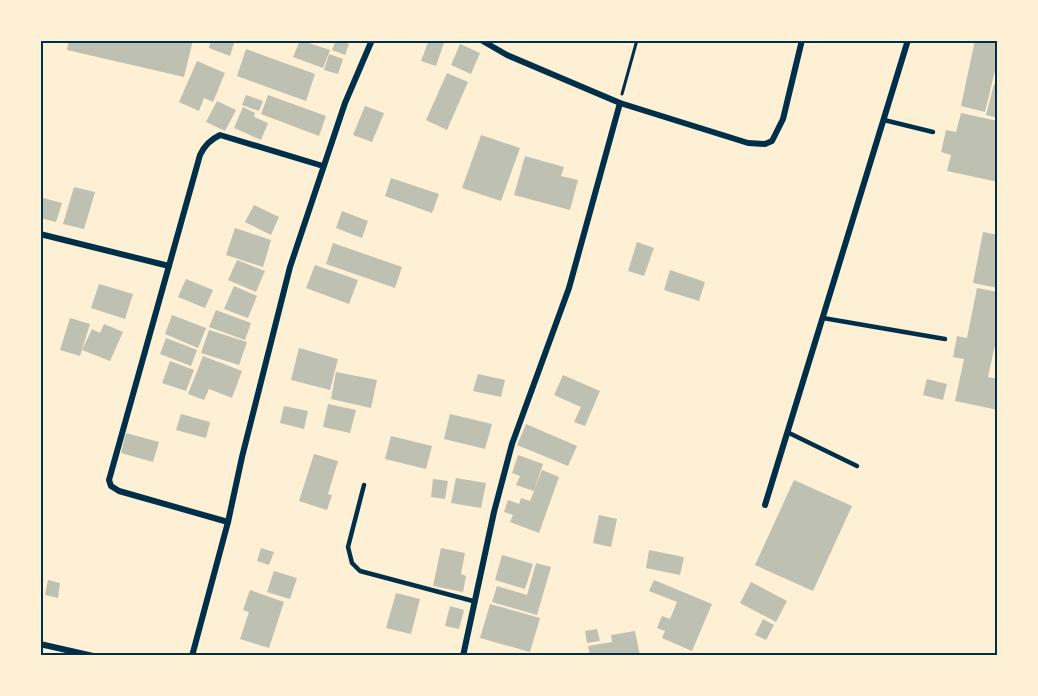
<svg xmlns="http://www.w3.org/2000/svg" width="1038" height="696" font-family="'Work Sans',sans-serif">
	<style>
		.building { fill: #bec0b2 }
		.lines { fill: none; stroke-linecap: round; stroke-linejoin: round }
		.path { stroke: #003049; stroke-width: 3 }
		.service { stroke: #003049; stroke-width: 4.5 }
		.minor { stroke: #003049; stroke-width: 6 }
		.neatline { fill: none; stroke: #003049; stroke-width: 2 }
	</style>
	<rect width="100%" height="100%" fill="#fdf0d5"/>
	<g class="building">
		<polygon points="69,40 193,40 184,77 67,50"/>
		<polygon points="211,40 235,40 230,56 209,48"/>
		<polygon points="300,40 330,50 323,68 293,57"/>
		<polygon points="336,40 349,44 345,55 332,50"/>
		<polygon points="429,40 445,40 436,66 421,61"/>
		<polygon points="975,40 998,40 998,58 985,112 961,106"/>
		<polygon points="460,44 480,53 471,74 451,65"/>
		<polygon points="246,49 315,74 306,101 237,76"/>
		<polygon points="329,54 343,59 338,74 324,70"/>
		<polygon points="197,61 225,73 213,102 204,98 199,111 179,102"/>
		<polygon points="447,73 468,82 447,130 426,120"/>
		<polygon points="994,84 998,85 998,118 986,115"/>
		<polygon points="246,95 263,101 259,111 242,105"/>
		<polygon points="268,95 326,116 319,136 261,114"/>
		<polygon points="217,101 236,110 225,131 206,122"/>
		<polygon points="365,106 384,113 372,142 353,135"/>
		<polygon points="243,107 255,113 254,117 268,123 261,140 234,128"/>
		<polygon points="961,113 998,121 998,182 947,171 951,155 941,152 946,130 956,132"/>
		<polygon points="481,135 520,148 501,201 462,188"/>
		<polygon points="525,156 564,167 561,176 578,180 570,210 514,195"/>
		<polygon points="391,178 439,194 432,213 385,196"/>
		<polygon points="74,187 95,192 84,229 63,224"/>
		<polygon points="43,198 62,203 56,222 40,218"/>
		<polygon points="254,205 279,217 271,235 245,222"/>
		<polygon points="342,211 368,221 362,238 336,228"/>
		<polygon points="235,228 271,240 263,267 226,255"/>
		<polygon points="983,232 998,235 998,288 973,283"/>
		<polygon points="637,242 654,248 644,276 628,271"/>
		<polygon points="333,243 402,267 395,288 326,264"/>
		<polygon points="237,260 265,271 256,292 228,280"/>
		<polygon points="315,265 358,280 349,304 306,288"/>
		<polygon points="670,270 705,282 699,301 664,290"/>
		<polygon points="186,279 213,290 205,308 178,297"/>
		<polygon points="99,284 133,294 125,319 91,308"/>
		<polygon points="234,286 257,296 248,318 224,309"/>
		<polygon points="977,288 998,292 998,331 988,377 998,379 998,410 955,401 964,359 953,357 957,336 967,338"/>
		<polygon points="216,310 251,323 245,340 209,327"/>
		<polygon points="172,315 206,328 198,348 165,334"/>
		<polygon points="70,318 90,324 80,356 60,350"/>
		<polygon points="104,324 123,332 110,361 82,350 92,329 100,333"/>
		<polygon points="209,330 247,342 239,365 201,353"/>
		<polygon points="166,338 197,350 191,366 160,354"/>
		<polygon points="299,348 338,359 330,390 291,380"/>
		<polygon points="203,356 242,371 232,398 209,389 204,400 188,394"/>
		<polygon points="170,361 194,370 186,391 162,383"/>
		<polygon points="336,372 377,380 371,408 331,399"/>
		<polygon points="478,374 505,380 501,397 473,391"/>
		<polygon points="563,375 600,391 585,426 574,422 581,407 554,395"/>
		<polygon points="927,379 947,384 943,400 923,395"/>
		<polygon points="328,404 356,410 350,433 323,427"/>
		<polygon points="284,406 308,411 304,429 280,423"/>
		<polygon points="181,414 210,422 206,438 176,430"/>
		<polygon points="450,414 492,424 485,449 444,439"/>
		<polygon points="526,424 577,446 568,466 517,445"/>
		<polygon points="126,433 159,442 153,462 121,453"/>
		<polygon points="391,436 432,446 426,469 385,459"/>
		<polygon points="314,454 338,461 328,494 332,495 327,510 299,501"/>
		<polygon points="518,455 543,464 534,491 516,485 520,476 512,473"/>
		<polygon points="542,470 559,477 539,533 510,522 513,515 504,512 508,500 519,504 521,498 530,501"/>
		<polygon points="456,478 486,483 481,508 451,503"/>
		<polygon points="433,479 448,481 445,499 431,497"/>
		<polygon points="794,480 852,506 813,591 755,565"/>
		<polygon points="599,515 617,519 611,547 593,543"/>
		<polygon points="261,548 274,552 269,565 257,561"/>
		<polygon points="441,548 465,553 461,574 466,576 463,592 433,586"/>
		<polygon points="649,550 684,557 680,575 646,568"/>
		<polygon points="502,555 533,564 525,589 495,580"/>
		<polygon points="536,563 551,567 537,615 492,602 497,586 527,595"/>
		<polygon points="274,571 297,578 290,599 267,592"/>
		<polygon points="48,580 60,583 58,598 45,595"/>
		<polygon points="654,580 712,604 692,651 662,638 665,631 657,628 662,616 670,619 677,602 649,591"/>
		<polygon points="751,582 787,601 776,622 740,603"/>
		<polygon points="250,590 284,602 269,648 240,639 249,612 243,610"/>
		<polygon points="396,593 420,599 411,634 386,628"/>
		<polygon points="490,604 540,618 530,652 480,638"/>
		<polygon points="450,606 464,610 459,629 445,626"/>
		<polygon points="763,619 774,625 766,640 755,635"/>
		<polygon points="597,629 600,641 587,643 585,631"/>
		<polygon points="635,631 640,656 590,656 588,646 612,642 611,635"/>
	</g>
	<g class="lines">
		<polyline class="path" points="622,94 637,40"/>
		<g class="service">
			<polyline points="884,120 933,132"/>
			<polyline points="823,318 945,339"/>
			<polyline points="787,432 857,466"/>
			<polyline points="364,485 348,547 352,563 360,571 473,601"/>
		</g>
		<g class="minor">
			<polyline points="481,40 507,55 620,103"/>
			<polyline points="40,234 169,266"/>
			<polyline points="765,505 908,40"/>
			<path d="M228 522 119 491 111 486 109 480 200 155C205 145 210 140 220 135L323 166"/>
			<polyline points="40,644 93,656"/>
			<polyline points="192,656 228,522 242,457 290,267 345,103 372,40"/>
			<polyline points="463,656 494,512 512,444 569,288 620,103 748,143 765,144 772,141 783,119 802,40"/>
		</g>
	</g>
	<rect width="1038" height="696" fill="none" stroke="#fdf0d5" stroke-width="84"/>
	<rect x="42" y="42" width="954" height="612" class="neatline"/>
</svg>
